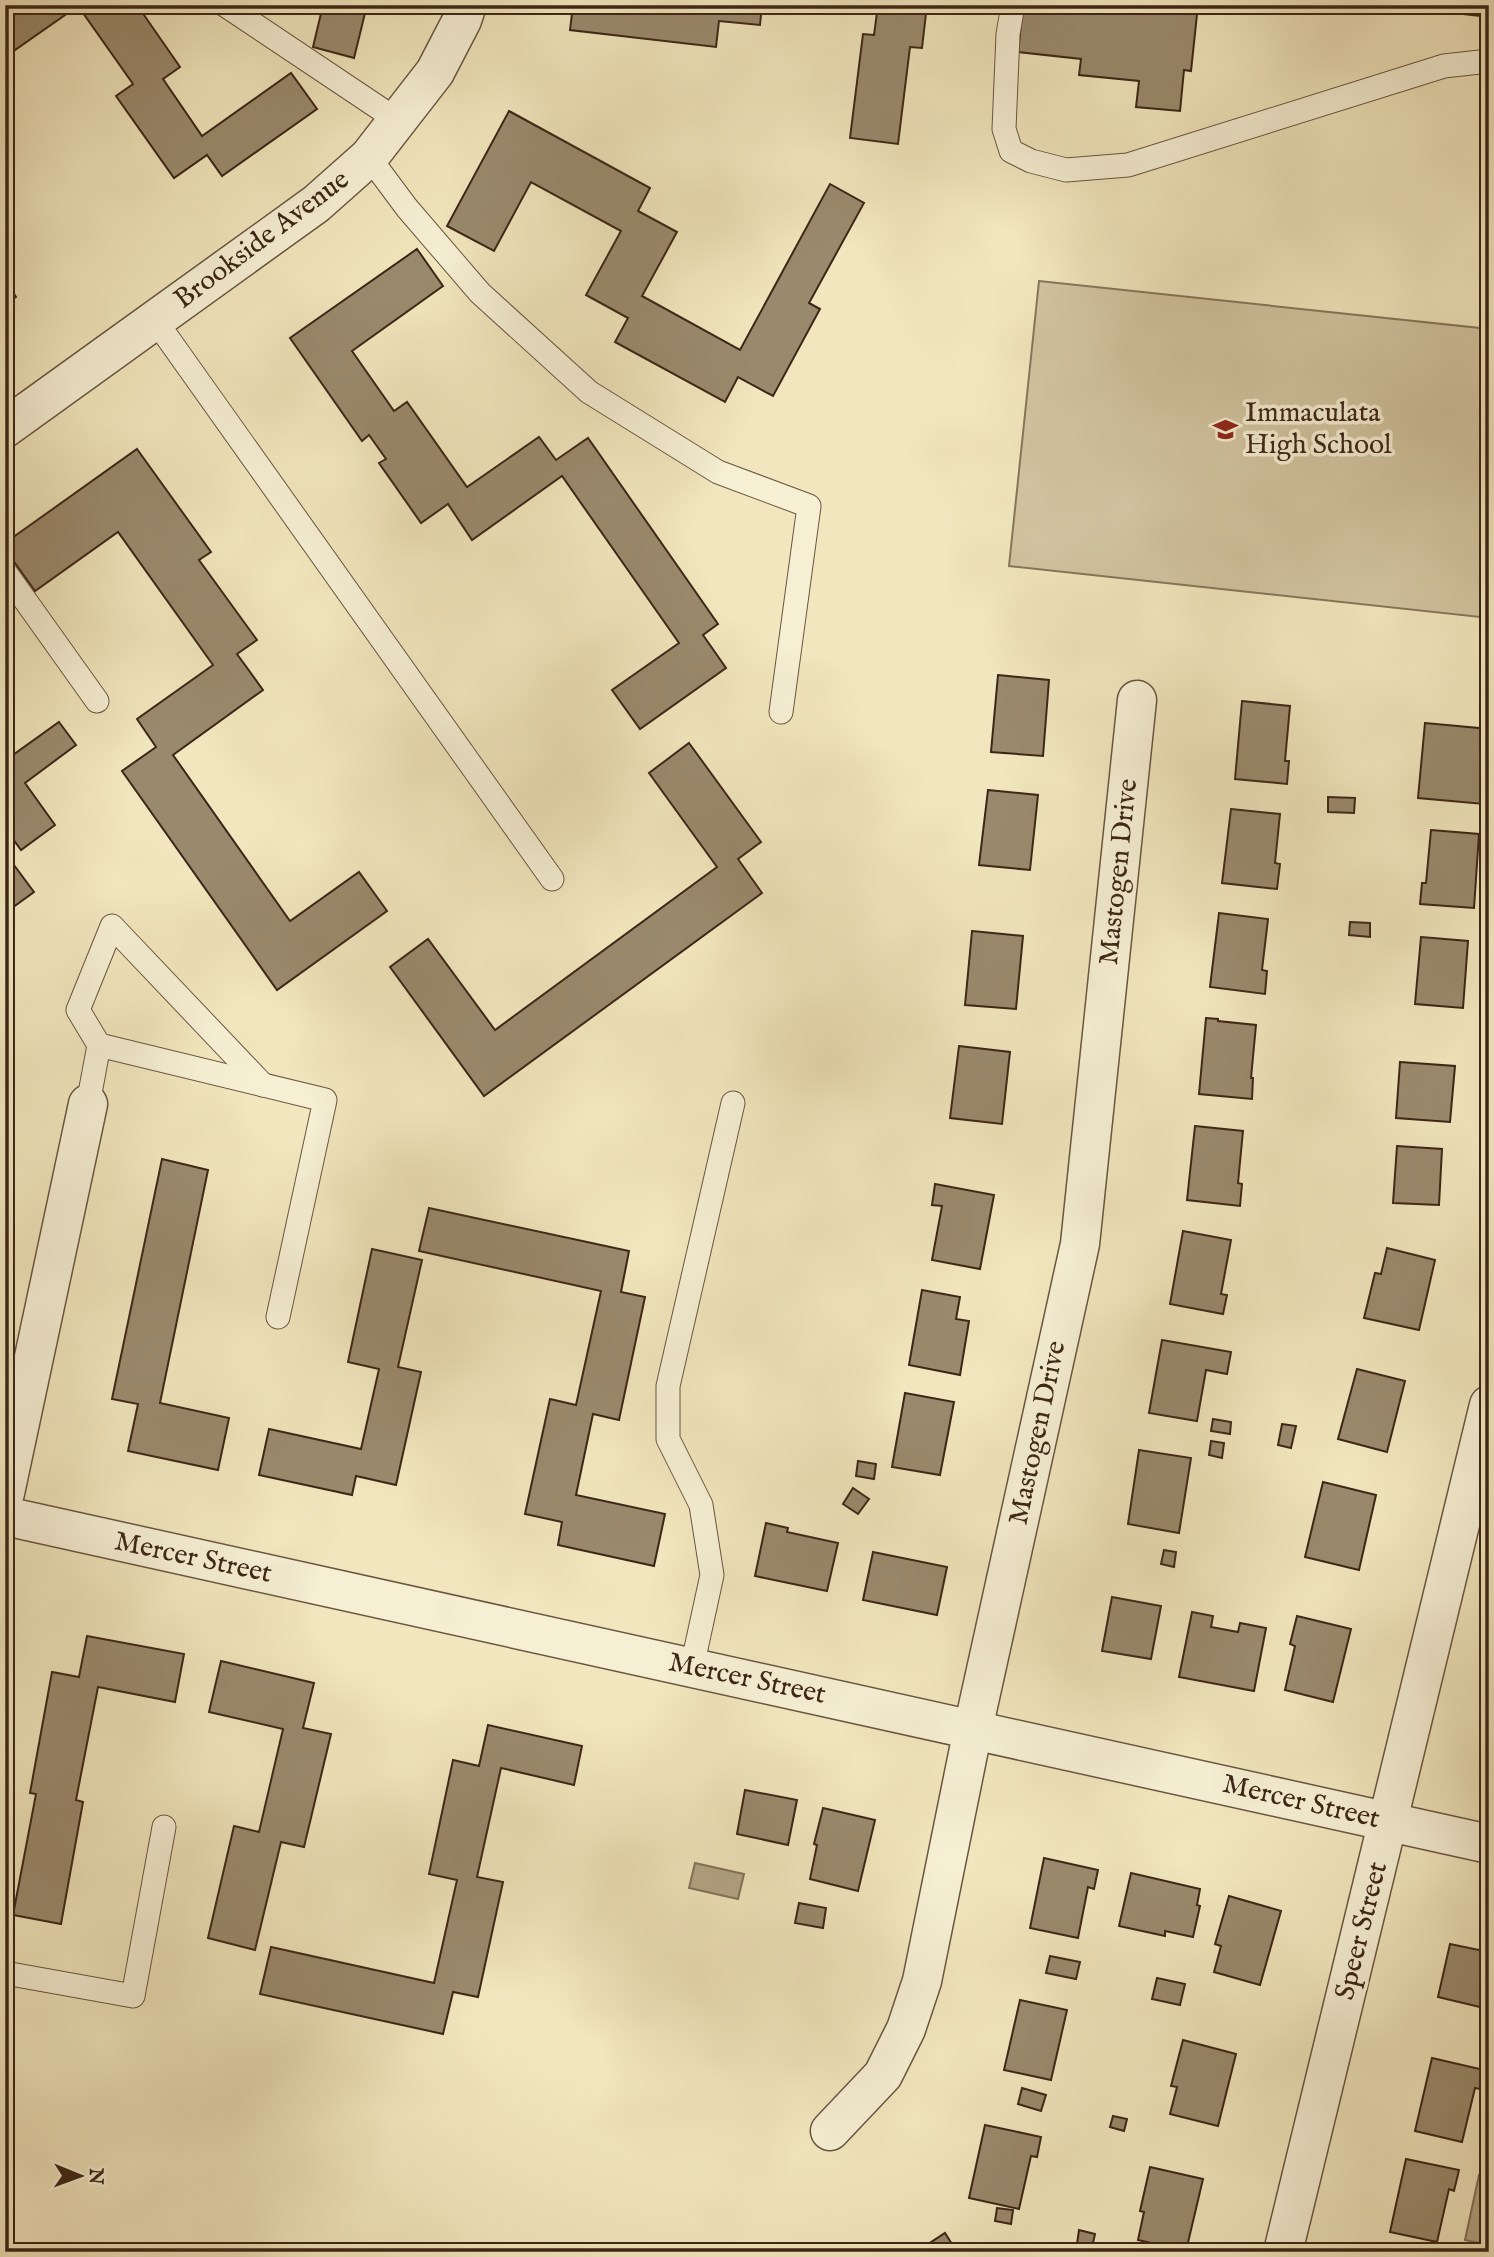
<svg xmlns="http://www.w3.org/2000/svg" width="1494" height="2257" font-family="'IM FELL English',serif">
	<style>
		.green { fill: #d2c5a1; stroke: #87765c; stroke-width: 2 }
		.water { fill: #b3a585; stroke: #837259; stroke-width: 2 }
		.building { fill: #9a8a6d; stroke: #3c2617; stroke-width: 2 }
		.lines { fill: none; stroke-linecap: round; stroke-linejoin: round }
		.service-casing { stroke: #695640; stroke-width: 25 }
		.minor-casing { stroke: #695640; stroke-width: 41 }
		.service { stroke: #f6efd4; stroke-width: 23 }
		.minor { stroke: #f6efd4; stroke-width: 38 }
		.labels { text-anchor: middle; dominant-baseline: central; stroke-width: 7; stroke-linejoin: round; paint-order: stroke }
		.street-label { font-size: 28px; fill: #3c2617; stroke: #f6efd4 }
		.poi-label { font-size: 28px; fill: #3c2617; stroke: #f6efd4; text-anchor: start }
	</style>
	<rect width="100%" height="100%" fill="#f1e6bd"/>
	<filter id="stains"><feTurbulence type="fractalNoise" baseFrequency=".00286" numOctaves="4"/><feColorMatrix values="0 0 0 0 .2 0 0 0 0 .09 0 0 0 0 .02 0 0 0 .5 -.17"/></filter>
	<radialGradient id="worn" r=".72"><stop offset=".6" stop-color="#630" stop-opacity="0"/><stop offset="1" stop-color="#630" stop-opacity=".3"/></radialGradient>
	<polygon class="green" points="1039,281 1489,329 1489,618 1009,566"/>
	<g class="water">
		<polygon points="695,1863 744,1874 738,1899 689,1888"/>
		<polygon points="1479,2175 1489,2177 1489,2245 1465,2240"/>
	</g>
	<g class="building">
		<polygon points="5,5 137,5 180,67 163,79 202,136 291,73 317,109 222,176 207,155 174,178 116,96 133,84 78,6 5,57"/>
		<polygon points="323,5 367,5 354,58 313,47"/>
		<polygon points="573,5 762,5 760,25 719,21 716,47 570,30"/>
		<polygon points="878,5 927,5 922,48 910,47 898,144 850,138 863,34 874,35"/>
		<polygon points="1023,5 1198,5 1191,71 1184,70 1180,111 1136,107 1139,81 1079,75 1081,59 1018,52"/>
		<polygon points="1380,5 1489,5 1489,17"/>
		<polygon points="509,111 650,188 638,211 677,232 642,296 740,350 830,184 864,203 809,303 820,309 773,396 738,377 725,402 615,342 628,318 586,295 621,231 531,182 494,251 447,226"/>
		<polygon points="417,249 443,286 352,351 394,411 407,402 467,487 539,437 556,460 588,438 718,624 703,635 726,668 640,729 612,690 679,643 562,476 472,540 448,504 421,523 379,463 386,459 369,435 362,441 290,338"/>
		<polygon points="5,280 16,297 5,304"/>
		<polygon points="137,449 211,552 199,560 257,640 237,654 263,690 173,755 290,921 359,872 387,911 277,990 122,771 156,747 137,719 213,665 118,532 35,591 5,549 5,543"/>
		<polygon points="998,675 1049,680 1043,756 991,752"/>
		<polygon points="1242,701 1290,706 1285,761 1289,761 1287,784 1235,779"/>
		<polygon points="59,722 76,745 25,783 55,825 21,850 5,828 5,750 10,757"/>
		<polygon points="1425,723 1489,729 1489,763 1484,804 1418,798"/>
		<polygon points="689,743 761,842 738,859 762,893 484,1096 390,967 428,939 495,1030 717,867 649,773"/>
		<polygon points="988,790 1038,795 1030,870 979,865"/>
		<polygon points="1328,797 1355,798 1354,813 1328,812"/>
		<polygon points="1231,809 1280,814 1275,863 1280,864 1277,889 1222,883"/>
		<polygon points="1431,830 1479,834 1474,908 1420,904 1422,883 1426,883"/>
		<polygon points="5,853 34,892 5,913"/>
		<polygon points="1219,913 1268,919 1262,970 1267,971 1265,994 1210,987"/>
		<polygon points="1350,922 1370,923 1370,937 1349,935"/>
		<polygon points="972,931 1023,936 1016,1009 965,1005"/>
		<polygon points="1421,937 1468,941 1463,1008 1415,1004"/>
		<polygon points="1206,1018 1218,1019 1218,1021 1256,1025 1251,1078 1253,1078 1252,1099 1199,1094"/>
		<polygon points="959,1046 1010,1052 1002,1124 950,1118"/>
		<polygon points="1400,1062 1455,1066 1450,1122 1396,1118"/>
		<polygon points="1195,1126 1243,1131 1238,1183 1242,1184 1240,1206 1187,1200"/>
		<polygon points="1397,1146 1442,1149 1439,1205 1393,1203"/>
		<polygon points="162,1159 208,1170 160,1403 229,1418 218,1470 128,1451 138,1404 112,1399"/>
		<polygon points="935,1184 994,1195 980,1269 932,1260 942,1206 932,1205"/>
		<polygon points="429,1208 629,1251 621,1292 645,1297 619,1420 593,1414 576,1495 665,1514 654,1566 558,1545 562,1522 525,1514 550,1399 576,1405 601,1291 419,1251"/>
		<polygon points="1183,1231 1231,1240 1221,1294 1227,1295 1223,1314 1170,1304"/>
		<polygon points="1387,1248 1435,1260 1419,1330 1364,1318 1375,1273 1381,1274"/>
		<polygon points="372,1249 422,1260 398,1367 421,1372 396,1485 356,1476 352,1495 259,1475 269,1429 361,1449 379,1369 348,1362"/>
		<polygon points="922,1290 960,1297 956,1319 969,1321 960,1375 909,1365"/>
		<polygon points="1162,1340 1231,1352 1227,1374 1206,1370 1197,1421 1149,1413"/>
		<polygon points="1357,1369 1405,1381 1387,1452 1338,1439"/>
		<polygon points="905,1393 954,1402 940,1475 892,1467"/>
		<polygon points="1213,1419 1231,1422 1230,1434 1211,1431"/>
		<polygon points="1282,1424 1296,1426 1291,1448 1278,1445"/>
		<polygon points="1211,1441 1224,1443 1222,1458 1209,1455"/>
		<polygon points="1139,1450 1191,1458 1179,1533 1128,1524"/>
		<polygon points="858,1461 876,1464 874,1479 856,1476"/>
		<polygon points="1323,1482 1376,1495 1359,1570 1305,1557"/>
		<polygon points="853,1488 869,1499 858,1514 843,1504"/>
		<polygon points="766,1523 788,1528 787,1532 838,1543 827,1591 755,1576"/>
		<polygon points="1164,1550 1176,1552 1174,1567 1161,1564"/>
		<polygon points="873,1552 947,1567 937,1615 863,1600"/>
		<polygon points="1112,1597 1161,1606 1151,1659 1102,1651"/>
		<polygon points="1192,1612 1213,1616 1211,1627 1238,1632 1240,1623 1266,1628 1254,1691 1179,1677"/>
		<polygon points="1297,1616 1351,1629 1333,1702 1285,1690 1295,1646 1290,1644"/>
		<polygon points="87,1636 184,1654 175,1702 98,1687 76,1800 83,1802 61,1924 13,1915 36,1794 30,1793 52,1672 79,1677"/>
		<polygon points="221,1661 314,1683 303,1728 331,1734 304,1847 281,1842 255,1950 208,1938 234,1826 259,1832 283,1729 209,1712"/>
		<polygon points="488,1725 582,1746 574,1785 501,1768 477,1877 503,1882 478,1997 453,1992 443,2034 260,1994 271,1947 434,1983 457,1880 429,1874 453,1760 479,1766"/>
		<polygon points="745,1790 797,1800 788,1845 737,1834"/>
		<polygon points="823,1808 875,1820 858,1891 810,1879 817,1845 814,1844"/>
		<polygon points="1044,1858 1098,1870 1094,1889 1088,1887 1078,1938 1030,1928"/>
		<polygon points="1131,1873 1200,1889 1197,1905 1200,1906 1193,1937 1165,1931 1165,1936 1119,1926"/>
		<polygon points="1229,1896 1281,1911 1260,1985 1214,1972 1221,1946 1215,1944"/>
		<polygon points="799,1903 826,1908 823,1928 795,1923"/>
		<polygon points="1450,1944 1489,1952 1489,2003 1485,2003 1484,2008 1438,1997"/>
		<polygon points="1050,1956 1080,1962 1076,1979 1046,1973"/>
		<polygon points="1157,1978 1185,1984 1180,2005 1152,1999"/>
		<polygon points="1020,2000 1067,2010 1051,2080 1004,2070"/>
		<polygon points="1183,2040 1236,2054 1218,2126 1170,2114 1177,2087 1171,2086"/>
		<polygon points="1432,2058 1484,2070 1480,2089 1475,2088 1462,2142 1415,2131"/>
		<polygon points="1022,2088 1046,2095 1041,2111 1018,2104"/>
		<polygon points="1113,2116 1127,2119 1124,2131 1110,2127"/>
		<polygon points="985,2125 1041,2137 1037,2157 1031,2156 1019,2209 969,2198"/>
		<polygon points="1406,2159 1459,2170 1454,2191 1449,2189 1437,2242 1390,2232"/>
		<polygon points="1150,2167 1203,2179 1186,2251 1138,2240 1144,2212 1140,2211"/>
		<polygon points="997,2208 1013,2210 1011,2224 995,2221"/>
		<polygon points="1079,2230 1095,2234 1091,2252 1076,2251"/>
		<polygon points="945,2233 957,2252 916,2252"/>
	</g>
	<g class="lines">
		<defs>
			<g id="service">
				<polyline points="225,5 397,120"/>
				<polyline points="1013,5 1008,34 1004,129 1011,151 1031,161 1066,170 1128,165 1444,66 1489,61"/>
				<polyline points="369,157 407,208 480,293 589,392 718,472 809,506 781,712"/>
				<polyline points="155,320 552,879"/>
				<polyline points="5,572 97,701"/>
				<polyline points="99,1045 78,1010 112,926 263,1085"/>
				<polyline points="88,1104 99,1045 325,1100 278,1317"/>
				<polyline points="692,1667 712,1575 701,1505 668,1439 668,1386 733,1103"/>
				<polyline points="5,1973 133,1996 164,1827"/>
			</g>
			<g id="minor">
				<polyline points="5,428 316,204 369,157 435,72 462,20 467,5"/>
				<polyline points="5,1493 88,1104"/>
				<polyline points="5,1516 1489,1844"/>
				<polyline points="830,2131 883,2075 906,2029 922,1981 973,1729 1080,1244 1137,700"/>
				<polyline points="1283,2252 1489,1405"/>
			</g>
		</defs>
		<use href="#service" class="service-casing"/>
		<use href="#minor" class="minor-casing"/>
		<use href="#service" class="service"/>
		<use href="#minor" class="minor"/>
	</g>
	<defs>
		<symbol id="school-bare" viewBox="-9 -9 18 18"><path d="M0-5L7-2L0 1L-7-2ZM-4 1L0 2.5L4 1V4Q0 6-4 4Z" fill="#8f2418" stroke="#f6efd4" stroke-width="2.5" paint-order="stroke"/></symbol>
	</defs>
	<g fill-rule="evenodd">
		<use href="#school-bare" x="1208" y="412" width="35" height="35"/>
	</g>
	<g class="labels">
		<g class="street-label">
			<text transform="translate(262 240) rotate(-37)">Brookside Avenue</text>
			<text transform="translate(1119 872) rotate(-84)">Mastogen Drive</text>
			<text transform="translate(1038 1433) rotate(-78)">Mastogen Drive</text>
			<text transform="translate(193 1558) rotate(12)">Mercer Street</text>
			<text transform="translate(747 1679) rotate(12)">Mercer Street</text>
			<text transform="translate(1301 1802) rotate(13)">Mercer Street</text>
			<text transform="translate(1362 1931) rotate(-76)">Speer Street</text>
		</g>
		<g class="poi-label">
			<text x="1245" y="413">Immaculata<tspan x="1245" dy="32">High School</tspan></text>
		</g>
	</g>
	<rect width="1494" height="2257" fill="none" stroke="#f1e6bd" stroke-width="28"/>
	<rect x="7" y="7" width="1480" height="2243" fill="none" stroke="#3c2617" stroke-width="3.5"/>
	<rect x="14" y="14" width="1466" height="2229" fill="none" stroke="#3c2617" stroke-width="2"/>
	<g transform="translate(80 2176) rotate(91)" stroke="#f6efd4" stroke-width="5" paint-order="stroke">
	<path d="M0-5L12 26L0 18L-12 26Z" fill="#3c2617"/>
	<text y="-10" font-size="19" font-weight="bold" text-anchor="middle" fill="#3c2617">N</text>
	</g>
	<rect width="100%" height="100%" filter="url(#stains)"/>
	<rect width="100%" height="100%" fill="url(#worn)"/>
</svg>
